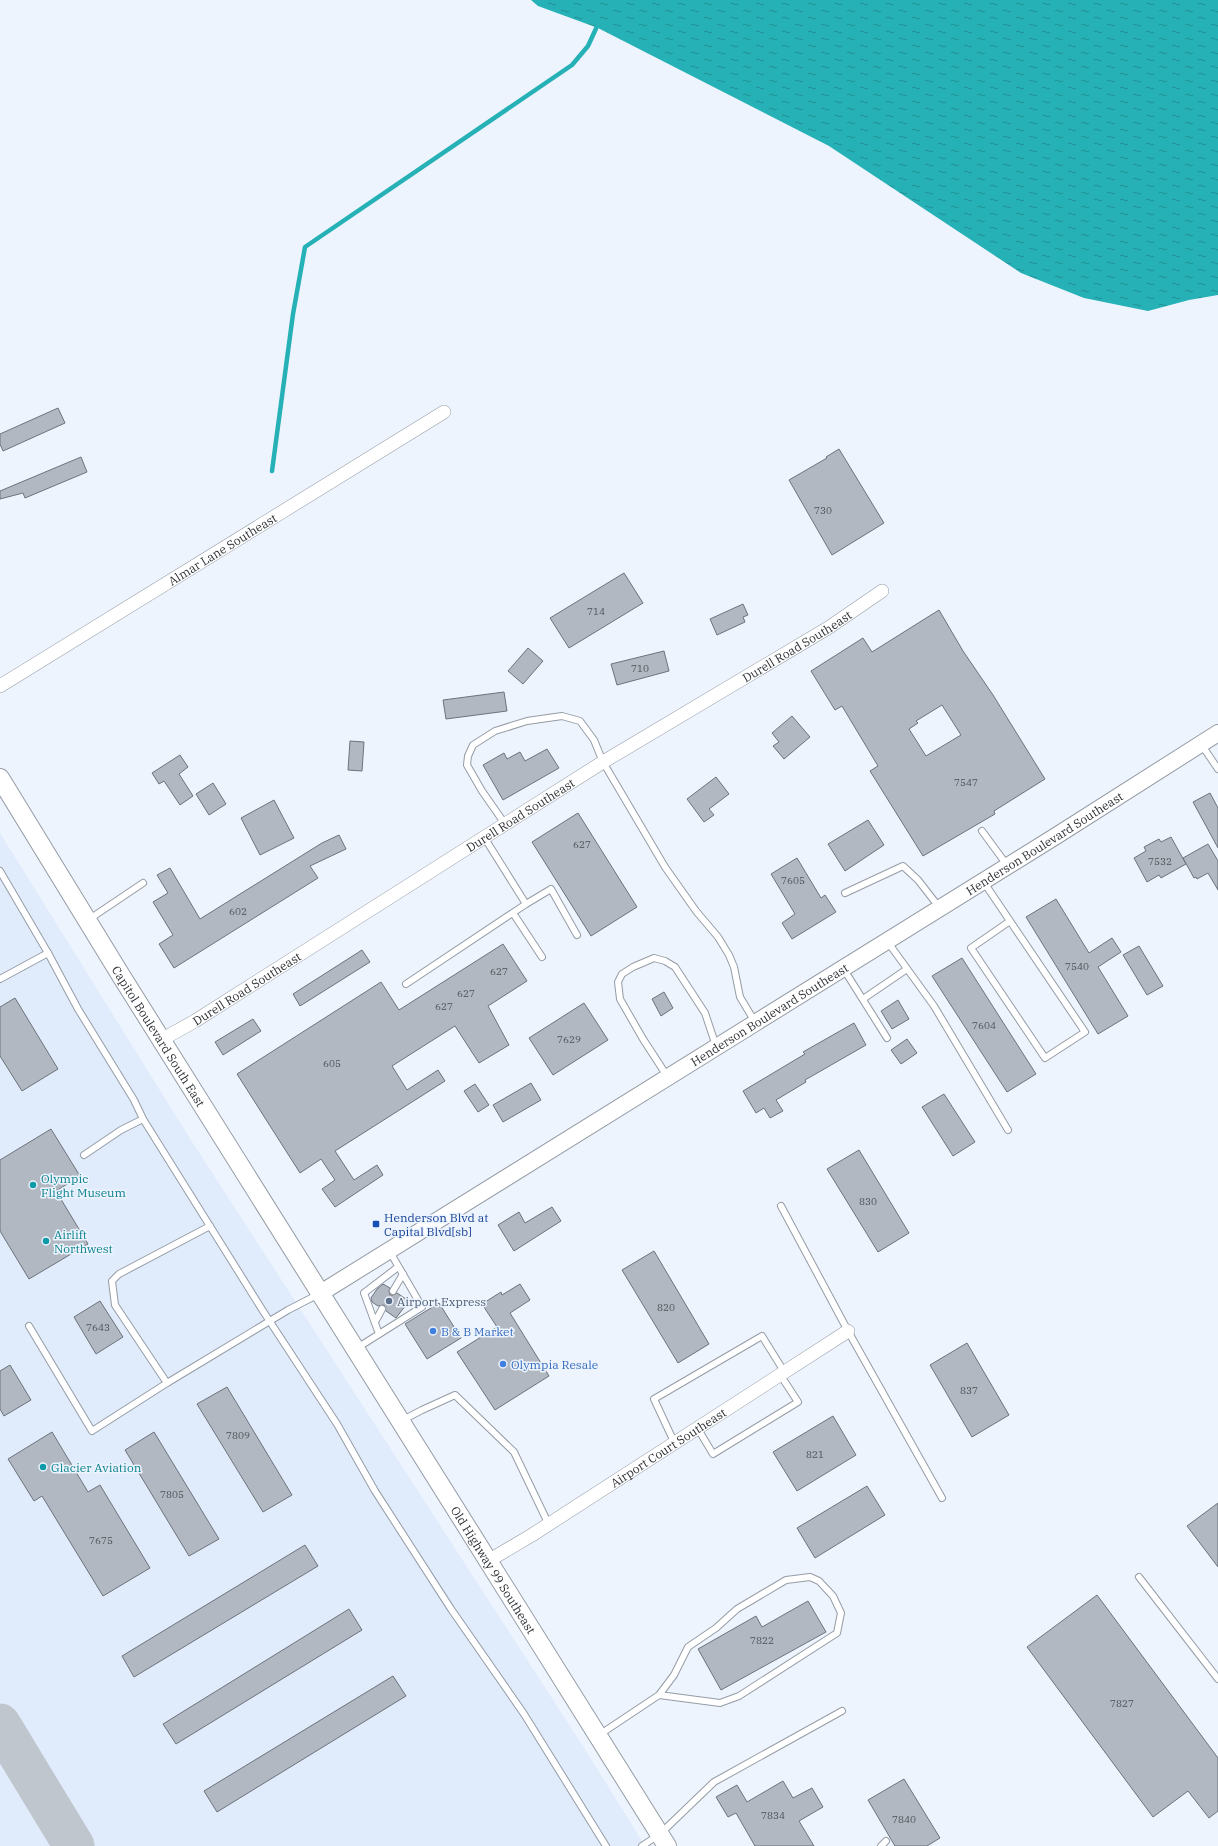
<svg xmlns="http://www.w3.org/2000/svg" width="1218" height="1846" font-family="'IBM Plex Serif',serif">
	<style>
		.built { fill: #e0ebfc }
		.water { fill: url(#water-ripples) }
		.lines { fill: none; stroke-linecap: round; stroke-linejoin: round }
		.stream { stroke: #25b1b6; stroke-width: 4.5 }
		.taxiway { stroke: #c0c6ce; stroke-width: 41 }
		.building { fill: #b1b8c1; stroke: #6d737c; fill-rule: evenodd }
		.service-casing { stroke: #959ca5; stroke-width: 8 }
		.minor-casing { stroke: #959ca5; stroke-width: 14 }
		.tertiary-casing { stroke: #959ca5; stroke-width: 18 }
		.secondary-casing { stroke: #959ca5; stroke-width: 20 }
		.service { stroke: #fff; stroke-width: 6 }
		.minor { stroke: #fff; stroke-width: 13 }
		.tertiary { stroke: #fff; stroke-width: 16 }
		.secondary { stroke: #fff; stroke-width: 18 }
		.culture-dot { fill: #0f9aa8; stroke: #edf4fe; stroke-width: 1.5 }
		.transit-dot { fill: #1a4fb4; stroke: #edf4fe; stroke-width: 1.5 }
		.service-dot { fill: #5c6f8a; stroke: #edf4fe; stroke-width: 1.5 }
		.shop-dot { fill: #3f7fe0; stroke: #edf4fe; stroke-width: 1.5 }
		.labels { text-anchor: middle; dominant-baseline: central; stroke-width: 3; stroke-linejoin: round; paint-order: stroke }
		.number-label { font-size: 10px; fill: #4e5257 }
		.street-label { font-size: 12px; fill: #2d3034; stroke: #edf4fe }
		.culture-label { font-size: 12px; fill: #0d838f; stroke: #edf4fe; text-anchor: start }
		.transit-label { font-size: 12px; fill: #164399; stroke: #edf4fe; text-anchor: start }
		.service-label { font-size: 12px; fill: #4e5e75; stroke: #edf4fe; text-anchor: start }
		.shop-label { font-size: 12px; fill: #366cbe; stroke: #edf4fe; text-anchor: start }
	</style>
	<defs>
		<pattern id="water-ripples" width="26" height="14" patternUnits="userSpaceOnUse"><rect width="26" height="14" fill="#25b1b6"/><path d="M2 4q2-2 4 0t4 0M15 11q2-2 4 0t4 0" fill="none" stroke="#209095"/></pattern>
	</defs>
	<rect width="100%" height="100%" fill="#edf4fe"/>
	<polygon class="built" points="0,833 189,1137 588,1754 645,1846 0,1846"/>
	<polygon class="water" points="531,0 1218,0 1218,295 1189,300 1148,311 1084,298 1021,273 829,146 598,28 538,6"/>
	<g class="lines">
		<polyline class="stream" points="272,471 293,314 305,247 572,65 588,46 599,22"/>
		<polyline class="taxiway" points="0,1724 74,1846"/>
	</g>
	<g class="building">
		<polygon points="58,408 65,423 3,451 0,444 0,434"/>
		<polygon points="839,449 884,523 832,555 789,480 827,458 826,457"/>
		<polygon points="81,457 87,472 25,498 23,493 0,499 0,491"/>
		<polygon points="624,573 643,603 569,648 550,618"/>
		<polygon points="743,604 748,615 743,617 745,622 717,635 710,619"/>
		<path d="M939 610 963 651 993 695 1045 779 994 811 995 814 923 856 870 771 878 766 842 706 835 710 811 671 863 638 872 652ZM942 705 961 735 926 756 909 729 918 723 916 721Z"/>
		<polygon points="528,648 543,661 523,684 508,671"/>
		<polygon points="664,651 669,671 617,685 611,664"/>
		<polygon points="504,692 507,711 446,719 443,700"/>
		<polygon points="792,716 810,737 784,759 773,746 779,742 772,733"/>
		<polygon points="350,741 364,742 362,771 348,770"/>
		<polygon points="547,749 559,768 503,800 483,765 504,753 507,759 520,752 525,761"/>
		<polygon points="180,755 188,767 179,774 193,796 180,805 164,781 159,784 152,773"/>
		<polygon points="716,777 729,794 709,809 714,815 704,822 687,799"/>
		<polygon points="213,783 226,804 209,815 196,794"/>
		<polygon points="1210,793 1218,808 1218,848 1193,802"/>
		<polygon points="274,800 294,838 260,855 241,818"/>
		<polygon points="578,813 637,907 591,936 532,842"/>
		<polygon points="868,820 884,845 845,871 828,844"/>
		<polygon points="339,835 346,849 310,866 318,878 174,968 159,944 173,935 153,902 168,893 157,875 170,868 200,919 322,843"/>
		<polygon points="1171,837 1186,864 1161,878 1159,875 1147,882 1134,858 1146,851 1144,847 1159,839 1161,842"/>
		<polygon points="1208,844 1218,861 1218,890 1208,873 1197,879 1196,877 1194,878 1183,858"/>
		<polygon points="797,858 821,898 825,895 836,912 792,939 782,923 795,914 771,874"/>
		<polygon points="1056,899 1089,953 1112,938 1121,952 1098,967 1128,1016 1098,1034 1026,917"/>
		<polygon points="503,944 527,981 488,1006 509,1045 479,1063 455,1026 392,1066 407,1090 438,1070 445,1081 335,1151 354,1180 377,1165 383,1175 335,1207 322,1189 335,1180 321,1159 300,1173 237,1074 381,982 399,1010"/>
		<polygon points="1139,946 1163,986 1147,995 1123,955"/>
		<polygon points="362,950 370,962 300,1006 293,994"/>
		<polygon points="962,958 1036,1074 1007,1092 932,976"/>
		<polygon points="664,992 673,1008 661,1016 652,999"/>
		<polygon points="15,998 58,1069 22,1091 0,1056 0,1007"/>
		<polygon points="898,1000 909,1019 892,1029 881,1011"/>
		<polygon points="584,1003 608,1040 553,1075 529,1038"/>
		<polygon points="253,1019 261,1031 223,1055 215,1042"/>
		<polygon points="854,1023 866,1045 805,1080 806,1082 776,1100 783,1111 770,1118 764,1108 756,1113 743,1091 805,1054 803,1052"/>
		<polygon points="907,1039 917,1053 901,1064 891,1050"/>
		<polygon points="531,1083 541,1100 503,1122 493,1105"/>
		<polygon points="475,1084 489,1105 478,1112 464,1091"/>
		<polygon points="944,1094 975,1142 953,1156 922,1107"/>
		<polygon points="51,1129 80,1176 56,1191 88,1244 29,1279 0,1231 0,1160"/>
		<polygon points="859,1150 909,1233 878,1252 827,1169"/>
		<polygon points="552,1207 561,1221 514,1251 498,1225 519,1212 525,1223"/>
		<polygon points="654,1251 709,1344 678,1363 622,1270"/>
		<polygon points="383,1284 390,1288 389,1291 390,1295 393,1295 397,1293 409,1301 396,1318 386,1311 384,1305 378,1306 372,1302 371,1298 377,1289"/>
		<polygon points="520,1284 530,1300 510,1313 549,1376 495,1410 457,1352 497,1327 482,1304 501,1292 502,1295"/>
		<polygon points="100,1301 123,1337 96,1354 74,1317"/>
		<polygon points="439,1303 461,1338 427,1359 405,1324"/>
		<polygon points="967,1343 1009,1415 972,1437 930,1365"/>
		<polygon points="10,1365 31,1400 4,1416 0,1409 0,1371"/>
		<polygon points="227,1387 292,1495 263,1512 197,1404"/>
		<polygon points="833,1416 856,1455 797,1491 773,1452"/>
		<polygon points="52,1432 88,1492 100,1485 150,1568 103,1596 42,1496 34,1501 8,1459"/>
		<polygon points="154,1432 219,1539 189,1556 125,1450"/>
		<polygon points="867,1486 885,1515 815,1558 797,1528"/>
		<polygon points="1218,1503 1218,1567 1187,1526"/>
		<polygon points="305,1545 318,1566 134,1677 122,1656"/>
		<polygon points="1097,1595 1218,1758 1218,1811 1209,1818 1188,1791 1153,1817 1027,1647"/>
		<polygon points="808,1601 826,1632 721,1690 698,1649 756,1616 762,1627"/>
		<polygon points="349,1609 362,1630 176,1744 163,1724"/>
		<polygon points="393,1676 406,1696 217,1812 204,1791"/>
		<polygon points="904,1779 940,1838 927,1846 895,1846 868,1800"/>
		<polygon points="783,1781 793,1798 812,1788 823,1807 799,1821 814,1846 755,1846 736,1813 728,1817 716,1797 737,1785 747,1802"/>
	</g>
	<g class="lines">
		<defs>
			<g id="service">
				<polyline points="1201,744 1218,769"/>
				<polyline points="505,824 482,791 467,765 468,756 473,745 495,731 527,721 562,716 580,721 594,740 603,762 665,867 696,911 718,937 729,955 734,967 740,997 755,1022"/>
				<polyline points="982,831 1007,865"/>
				<polyline points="484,837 526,904 551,889 577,935"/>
				<polyline points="0,871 48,953 78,1009 134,1100 143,1119"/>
				<polyline points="983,881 1085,1032 1045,1058 971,948 1010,921"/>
				<polyline points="845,893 903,866 918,880 939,907"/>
				<polyline points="513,913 542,957"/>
				<polyline points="88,920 143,883"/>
				<polyline points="887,941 934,1006 1008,1130"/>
				<polyline points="843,968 887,1038"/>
				<polyline points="0,979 48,953"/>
				<polyline points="406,984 526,904"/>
				<polyline points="863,999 907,969"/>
				<polyline points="667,1076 643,1039 620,999 618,982 622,974 633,967 654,958 665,961 675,967 705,1013 716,1046"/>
				<polyline points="84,1155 121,1130 143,1119 263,1311 337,1424 375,1491 451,1609 524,1714 606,1846"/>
				<polyline points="781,1206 848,1331 942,1498"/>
				<polyline points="210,1226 119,1274 112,1281 115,1305 167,1383 288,1310 319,1294"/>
				<polyline points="393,1291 403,1274"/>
				<polyline points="375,1322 382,1309"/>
				<polyline points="29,1326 92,1431 167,1383"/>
				<polyline points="379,1334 364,1293 398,1267"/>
				<polyline points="357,1348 422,1307 390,1252"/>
				<polyline points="401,1421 422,1410 455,1395 514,1452 549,1525"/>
				<polyline points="698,1429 713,1454 798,1402 781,1376"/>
				<polyline points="675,1444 654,1399 762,1336 785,1373"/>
				<polyline points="1139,1577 1218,1679"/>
				<polyline points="599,1735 659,1695 720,1703 739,1696 837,1633 841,1613 833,1596 819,1581 810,1577 786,1580 737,1609 716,1628 688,1647 674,1675 659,1695"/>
				<polyline points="642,1846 660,1834 714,1782 842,1711"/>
				<polyline points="881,1846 886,1841"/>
			</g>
			<g id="minor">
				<path id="s1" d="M0 686 444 412"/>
				<path id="s2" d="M161 1040 195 1021 603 762 828 628 882 591"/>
				<path id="s3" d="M488 1561 532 1535 848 1331"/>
			</g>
			<g id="tertiary">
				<path id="s4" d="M319 1294 1056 836 1218 733"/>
			</g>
			<g id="secondary">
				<path id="s5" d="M0 778 120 974 667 1846"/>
			</g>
		</defs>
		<use href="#service" class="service-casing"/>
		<use href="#minor" class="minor-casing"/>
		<use href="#tertiary" class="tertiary-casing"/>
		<use href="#secondary" class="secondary-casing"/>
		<use href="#service" class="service"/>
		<use href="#minor" class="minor"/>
		<use href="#tertiary" class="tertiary"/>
		<use href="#secondary" class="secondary"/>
	</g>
	<g class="culture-dot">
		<circle cx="33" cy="1185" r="4"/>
		<circle cx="46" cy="1241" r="4"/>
		<circle cx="43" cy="1467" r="4"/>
	</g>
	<rect class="transit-dot" x="372" y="1220" width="8" height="8" rx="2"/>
	<circle class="service-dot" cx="389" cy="1301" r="4"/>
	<g class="shop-dot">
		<circle cx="433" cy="1331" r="4"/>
		<circle cx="503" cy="1364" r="4"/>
	</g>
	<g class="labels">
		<g class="number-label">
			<text x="823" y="510">730</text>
			<text x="596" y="611">714</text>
			<text x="640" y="668">710</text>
			<text x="966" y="782">7547</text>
			<text x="582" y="844">627</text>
			<text x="1160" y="861">7532</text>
			<text x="793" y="880">7605</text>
			<text x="238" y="911">602</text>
			<text x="1077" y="966">7540</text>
			<text x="499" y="971">627</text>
			<text x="466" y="993">627</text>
			<text x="444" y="1006">627</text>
			<text x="984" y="1025">7604</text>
			<text x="569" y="1039">7629</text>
			<text x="332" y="1063">605</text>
			<text x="868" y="1201">830</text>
			<text x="666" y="1307">820</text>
			<text x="98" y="1327">7643</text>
			<text x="969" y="1390">837</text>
			<text x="238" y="1435">7809</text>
			<text x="815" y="1454">821</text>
			<text x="172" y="1494">7805</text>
			<text x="101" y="1540">7675</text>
			<text x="762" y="1640">7822</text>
			<text x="1122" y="1703">7827</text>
			<text x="773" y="1815">7834</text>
			<text x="904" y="1819">7840</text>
		</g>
		<g class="street-label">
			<text stroke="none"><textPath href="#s1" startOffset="261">Almar Lane Southeast</textPath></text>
			<text stroke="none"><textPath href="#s2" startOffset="748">Durell Road Southeast</textPath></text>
			<text stroke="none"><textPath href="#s2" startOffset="424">Durell Road Southeast</textPath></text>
			<text stroke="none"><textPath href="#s4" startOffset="854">Henderson Boulevard Southeast</textPath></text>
			<text stroke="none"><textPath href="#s2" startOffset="100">Durell Road Southeast</textPath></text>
			<text stroke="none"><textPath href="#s4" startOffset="530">Henderson Boulevard Southeast</textPath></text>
			<text stroke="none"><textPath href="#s5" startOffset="303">Capitol Boulevard South East</textPath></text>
			<text stroke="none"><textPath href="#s3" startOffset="213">Airport Court Southeast</textPath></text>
			<text stroke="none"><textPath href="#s5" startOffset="933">Old Highway 99 Southeast</textPath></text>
		</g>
		<g class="culture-label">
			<text x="41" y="1178">Olympic<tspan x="41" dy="14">Flight Museum</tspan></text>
			<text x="54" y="1234">Airlift<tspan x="54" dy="14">Northwest</tspan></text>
			<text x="51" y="1467">Glacier Aviation</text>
		</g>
		<g class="transit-label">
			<text x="384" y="1217">Henderson Blvd at<tspan x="384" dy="14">Capital Blvd[sb]</tspan></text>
		</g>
		<g class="service-label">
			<text x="397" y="1301">Airport Express</text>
		</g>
		<g class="shop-label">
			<text x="441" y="1331">B &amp; B Market</text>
			<text x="511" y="1364">Olympia Resale</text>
		</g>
	</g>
</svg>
